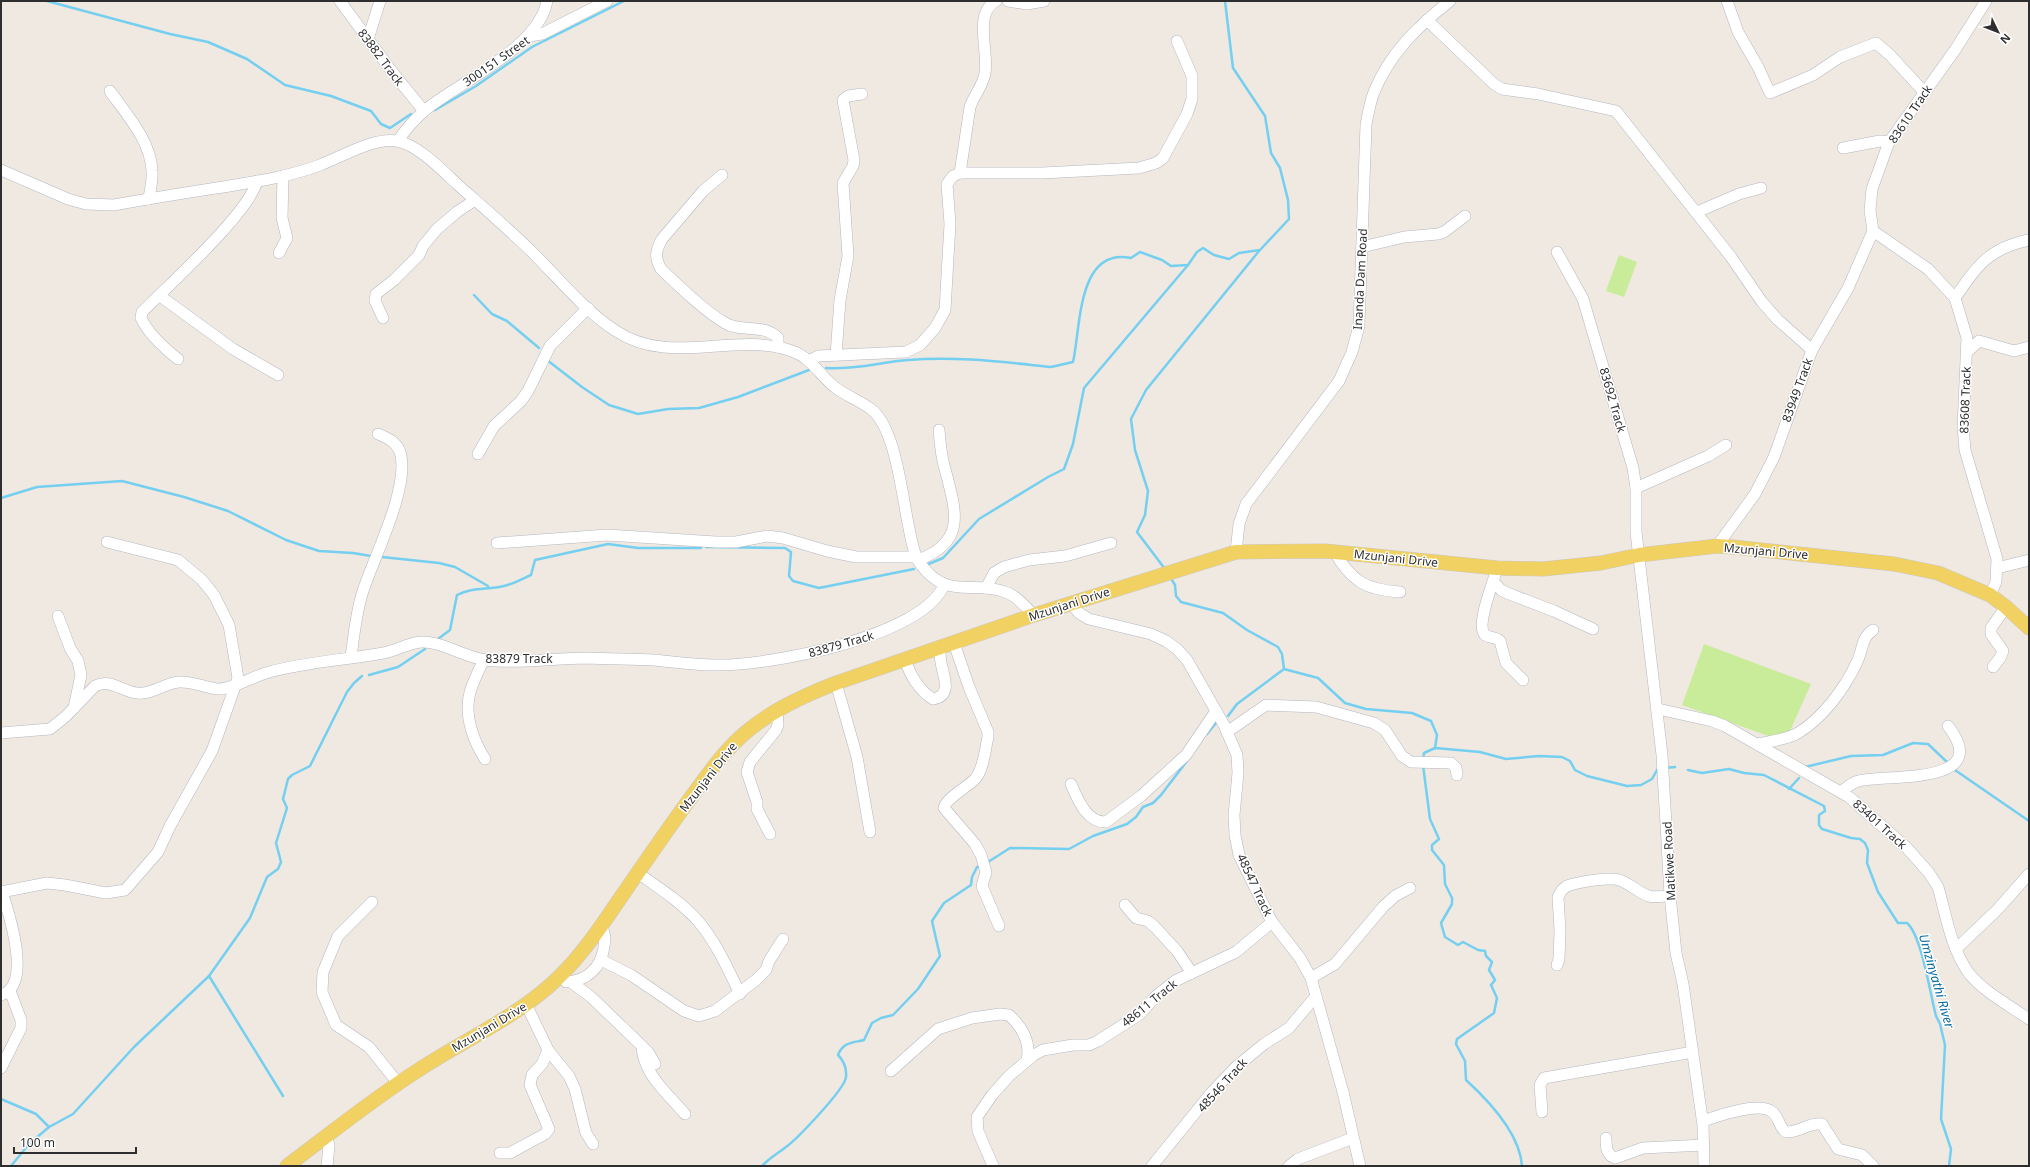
<svg xmlns="http://www.w3.org/2000/svg" width="2030" height="1167" font-family="'Noto Sans',sans-serif">
	<style>
		.pitch { fill: #c9ec9a }
		.lines { fill: none; stroke-linecap: round; stroke-linejoin: round }
		.stream { stroke: #75cff0; stroke-width: 2.5 }
		.minor-casing { stroke: #b4b7c1; stroke-width: 12 }
		.major-casing { stroke: #c9c9c9; stroke-width: 15 }
		.minor { stroke: #fff; stroke-width: 11 }
		.major { stroke: #f2d163; stroke-width: 14 }
		.labels { text-anchor: middle; dominant-baseline: central; stroke-width: 3; stroke-linejoin: round; paint-order: stroke }
		.street-label { font-size: 12px; fill: #2e2e2e; stroke: #fff }
		.water-label { font-size: 13px; font-style: italic; fill: #0d6fa3; stroke: #fff }
	</style>
	<rect width="100%" height="100%" fill="#efe9e1"/>
	<g class="pitch">
		<polygon points="1619,255 1637,262 1624,297 1606,291"/>
		<polygon points="1704,644 1811,684 1785,742 1682,705"/>
	</g>
	<g class="lines">
		<g class="stream">
			<polyline points="47,1 170,34 208,42 247,59 285,85 331,96 371,111 381,124 390,128 411,114"/>
			<polyline points="435,110 476,86 532,47 624,1"/>
			<polyline points="474,295 492,314 507,321 539,348"/>
			<polyline points="547,360 582,387 609,405 638,414 668,409 699,408 738,397 809,370"/>
			<path d="M826 368C854 370 881 362 908 360 957 356 1002 362 1051 367L1073 362C1081 327 1077 247 1131 258L1140 252 1162 260 1171 266 1188 265 1197 252 1203 248 1214 255 1229 259 1239 253 1260 250 1289 219 1288 200 1280 168 1271 153 1265 116 1233 68 1225 1"/>
			<polyline points="1,498 37,487 122,481 184,497 228,511 286,540 319,551 353,553 371,556"/>
			<polyline points="706,547 785,548 791,552 789,576 793,581 819,588 914,569"/>
			<polyline points="382,557 439,563 455,567 488,586"/>
			<polyline points="926,565 943,558 979,519 1048,477 1064,469 1073,444 1084,388 1188,265"/>
			<polyline points="1165,569 1137,532 1145,515 1148,491 1135,450 1131,419 1146,390 1259,251"/>
			<polyline points="1170,577 1175,585 1176,596 1181,602 1223,613 1247,630 1278,647 1282,654 1284,669 1318,678 1345,703 1366,709 1412,713 1431,721 1437,735 1435,748"/>
			<path d="M438 639 450 630 457 595C472 587 487 590 504 586 513 584 522 579 531 575L535 560 608 544 638 548H701"/>
			<polyline points="369,675 398,667 425,649"/>
			<polyline points="1228,716 1237,704 1284,669"/>
			<polyline points="1207,734 1216,723"/>
			<polyline points="1423,760 1424,753 1435,748 1480,752 1506,759 1539,756 1562,757 1570,761 1575,770 1587,776 1627,786 1641,785 1652,779 1657,770 1660,769"/>
			<path d="M1423 765 1430 819 1439 839 1432 845V850L1444 865 1445 884 1452 898V904L1441 923 1445 937 1458 945 1463 942 1478 950 1485 951 1486 956 1492 962 1489 970 1495 980 1491 985 1497 998 1494 1013 1457 1039 1456 1044 1465 1061 1466 1080C1489 1101 1520 1134 1522 1166"/>
			<polyline points="1805,767 1851,756 1883,755 1913,743 1928,744 1949,764"/>
			<polyline points="1665,768 1675,767"/>
			<polyline points="1952,768 2029,821"/>
			<path d="M1688 770 1702 773 1729 769 1744 773 1764 775 1824 806 1825 811 1819 815V825L1822 829 1851 838 1860 839 1865 843 1868 850 1867 863 1878 892 1898 923H1907C1922 936 1930 994 1936 1016L1940 1024 1945 1045 1941 1119 1951 1149 1949 1166"/>
			<polyline points="1789,789 1799,778"/>
			<polyline points="988,862 1010,848 1069,849 1093,836 1127,824 1136,817 1143,807 1153,803 1161,795 1187,761"/>
			<polyline points="209,976 283,1096"/>
			<polyline points="1,1099 36,1114 49,1127"/>
			<polyline points="11,1166 29,1144 49,1127 73,1114 134,1047 209,976 250,918 267,877 278,869 281,862 276,843 287,808 283,799 288,779 292,775 310,766 347,692 354,683 362,676"/>
			<path d="M762 1166C769 1158 777 1154 786 1147 797 1139 845 1089 846 1077 847 1067 844 1061 838 1055 843 1042 852 1043 864 1040L872 1023 881 1018 893 1015 918 989 940 956 932 921 944 903 971 885 972 877 977 867H981"/>
		</g>
		<defs>
			<g id="minor">
				<polyline points="340,1 393,73 424,111"/>
				<polyline points="1008,1 1027,4 1044,1"/>
				<polyline points="1727,1 1738,32 1758,67 1770,93 1813,75 1840,57 1876,43 1890,55 1924,92"/>
				<polyline points="1986,1 1955,50 1889,142 1872,189 1870,210 1873,231 1928,269 1955,298 1967,338 1963,427 1965,450 1997,559 1996,582 1990,595"/>
				<polyline points="1427,20 1494,84 1502,89 1538,94 1616,111 1731,257 1762,302 1778,320 1812,350"/>
				<polyline points="529,36 542,34 607,1"/>
				<polyline points="368,39 380,1"/>
				<path d="M110 91C126 114 151 141 152 171 153 180 150 190 149 199"/>
				<path d="M398 141C405 130 414 120 424 111 459 82 539 48 547 1"/>
				<polyline points="1843,148 1880,141 1889,142"/>
				<path d="M1 170 68 199 86 204 114 205C152 198 191 192 229 186 259 181 291 176 320 165 341 157 374 137 397 141 417 144 443 171 458 185 484 208 511 231 535 255 561 281 585 311 616 331 670 367 734 331 792 351 812 358 820 376 836 388 847 396 860 401 871 409 896 428 902 497 909 528 911 539 913 552 919 562 947 602 971 579 1008 593 1018 597 1026 608 1034 615"/>
				<path d="M960 173 970 107C974 95 983 86 985 73 989 52 973 13 996 1"/>
				<path d="M722 175 703 191 662 239C656 250 654 257 661 269 680 287 702 309 725 323 742 333 764 323 778 338V347"/>
				<polyline points="1697,212 1739,194 1761,188"/>
				<polyline points="1362,247 1404,237 1438,234 1444,232 1465,216"/>
				<polyline points="1557,252 1583,299 1633,468 1636,488 1636,532 1662,755 1670,895 1676,953 1683,984 1703,1125 1704,1166"/>
				<polyline points="279,253 287,238 282,218 283,176"/>
				<polyline points="160,296 233,349 278,375"/>
				<path d="M1955 298C1977 266 1989 248 2029 240"/>
				<polyline points="383,318 375,301 376,294 394,280 419,255 423,246 437,229 457,212 475,200"/>
				<polyline points="1967,352 1979,341 2014,351 2029,347"/>
				<polyline points="836,355 840,300 848,256 843,183 853,166 854,160 843,100 848,96 862,94"/>
				<path d="M178 359C164 348 149 335 141 318L142 312C168 286 249 213 257 181"/>
				<polyline points="809,361 818,356 906,352 920,345 935,328 945,310 950,224 947,184 953,176 960,173 1042,173 1139,168 1156,163 1163,158 1187,114 1192,99 1192,76 1177,41"/>
				<polyline points="478,454 494,426 521,401 528,391 550,346 588,308"/>
				<polyline points="1636,488 1708,456 1726,445"/>
				<polyline points="497,543 607,535 716,542 736,542 767,536 783,538 827,551 856,557 916,557"/>
				<polyline points="1717,546 1755,494 1774,457 1812,350 1848,288 1873,231"/>
				<path d="M1334 551C1351 581 1366 590 1400 592"/>
				<path d="M1236 552 1239 524 1246 504 1339 381 1352 352 1359 326 1366 125C1368 114 1370 102 1374 92 1390 53 1418 26 1450 1"/>
				<path d="M918 560C967 542 956 511 945 469 941 456 940 443 939 430"/>
				<path d="M1497 568C1494 582 1475 625 1485 635 1489 638 1496 637 1500 641L1506 663 1523 680"/>
				<polyline points="1997,568 2029,560"/>
				<polyline points="1494,582 1501,590 1507,593 1554,611 1593,629"/>
				<polyline points="986,588 994,573 1004,567 1029,560 1065,556 1111,543"/>
				<polyline points="1071,603 1079,613 1089,619 1151,634 1166,641 1177,649 1187,660 1224,725 1237,755 1238,773 1234,815 1235,835 1239,855 1272,922 1300,958 1311,978 1343,1092 1360,1166"/>
				<polyline points="58,616 70,648 78,661 81,675 74,708"/>
				<path d="M954 643 969 687 988 732V737C985 749 984 769 975 779 969 786 945 799 944 808L975 844 981 855 986 872 982 886 999 926"/>
				<path d="M351 657C354 635 356 612 363 591 374 557 408 491 401 456 399 443 388 438 378 434"/>
				<path d="M484 659C479 671 471 684 469 697 465 718 474 742 485 759"/>
				<path d="M905 659C909 673 919 691 933 699 951 696 945 680 942 667 940 661 940 654 940 648"/>
				<polyline points="1993,667 2000,658 2003,651 1991,634 1991,628 2006,607"/>
				<polyline points="836,683 857,757 870,832"/>
				<path d="M1658 709 1712 721 1725 726 1849 797 1907 848 1929 873 1938 887C1946 915 1951 948 1968 972 1981 990 2010 1006 2029 1019"/>
				<polyline points="1227,732 1266,705 1316,707 1374,723 1385,730 1402,756 1411,762 1451,763 1456,768 1457,775"/>
				<path d="M1 733 50 729 65 717 95 686C110 678 121 691 137 693 152 695 164 683 179 682 193 681 205 688 218 689 233 689 254 676 269 672 306 662 345 660 383 653 396 651 408 643 421 642 441 641 464 657 485 660 517 664 554 658 587 658 610 659 632 659 654 660 675 662 696 665 716 665 768 666 922 637 944 585"/>
				<path d="M1757 744C1770 741 1786 740 1798 733 1823 718 1845 688 1857 662 1863 650 1861 638 1873 630"/>
				<path d="M1071 784C1078 800 1087 823 1106 822L1141 796 1186 755 1216 711"/>
				<path d="M1841 792C1846 788 1852 782 1859 781 1887 774 1995 786 1948 726"/>
				<polyline points="770,834 757,809 757,802 747,772 750,762 776,730 778,725 777,710"/>
				<path d="M638 873C659 888 681 902 698 921 716 942 728 969 740 994"/>
				<polyline points="1,892 47,883 65,885 106,893 125,890 158,852 170,826 212,751 238,678 229,625 214,595 202,580 178,560 107,542"/>
				<polyline points="372,902 338,936 323,972 322,992 336,1025 369,1047 398,1083"/>
				<polyline points="1125,905 1136,918 1148,921 1155,927 1177,951 1192,973"/>
				<polyline points="1956,949 1997,910 2029,874"/>
				<polyline points="601,960 631,975 684,1011 699,1016 715,1011 756,980 766,970 769,961 783,939"/>
				<path d="M1557 965 1559 959 1560 931 1558 897 1562 890 1567 886C1578 882 1611 876 1622 881 1643 891 1643 901 1670 895"/>
				<polyline points="1311,978 1335,964 1383,907 1395,896 1410,888"/>
				<path d="M566 982C587 981 601 968 604 947 605 939 606 934 601 926"/>
				<path d="M571 982 591 997 642 1046C643 1074 668 1094 685 1114"/>
				<path d="M1 995C33 986 9 914 2 892"/>
				<polyline points="526,1004 548,1050 569,1076 575,1089 586,1133 593,1144"/>
				<polyline points="642,1046 648,1052 655,1064"/>
				<polyline points="1,1068 21,1028 21,1020 10,991"/>
				<path d="M891 1071 938 1029 972 1018 1000 1014 1009 1015C1022 1027 1031 1042 1027 1060"/>
				<polyline points="1542,1112 1540,1085 1544,1078 1693,1052"/>
				<path d="M1703 1121C1718 1116 1757 1102 1771 1111 1779 1115 1778 1127 1786 1132 1798 1133 1810 1122 1822 1124L1838 1149 1862 1155 1873 1166"/>
				<polyline points="326,1137 329,1145 327,1166"/>
				<path d="M1606 1138C1606 1146 1606 1155 1615 1158L1643 1148 1704 1145"/>
				<polyline points="500,1153 510,1153 545,1134 549,1129 530,1085 532,1075 542,1064 548,1050"/>
				<polyline points="993,1166 978,1131 977,1117 992,1095 1010,1075 1034,1055 1043,1050 1073,1045 1089,1045 1098,1041 1140,1014 1156,996 1175,981 1236,952 1272,922"/>
				<polyline points="1152,1166 1212,1092 1236,1067 1264,1044 1289,1028 1316,996"/>
				<polyline points="1289,1166 1298,1159 1353,1138"/>
			</g>
			<path id="major" d="M287 1166C331 1133 374 1098 420 1069 466 1039 517 1017 557 979 581 956 600 928 619 900 643 865 667 830 692 796 708 774 724 751 745 733 772 710 803 696 836 683L1034 615 1236 552 1325 551 1497 568 1543 569 1601 563 1639 555 1717 546 1733 547 1894 564 1938 573 1990 595 2006 607 2029 628"/>
		</defs>
		<use href="#minor" class="minor-casing"/>
		<use href="#major" class="major-casing"/>
		<use href="#minor" class="minor"/>
		<use href="#major" class="major"/>
	</g>
	<g class="labels">
		<g class="street-label">
			<text transform="translate(381 57) rotate(53)">83882 Track</text>
			<text transform="translate(496 61) rotate(-35)">300151 Street</text>
			<text transform="translate(1910 114) rotate(-56)">83610 Track</text>
			<text transform="translate(1360 279) rotate(-87)">Inanda Dam Road</text>
			<text transform="translate(1797 390) rotate(-70)">83949 Track</text>
			<text transform="translate(1613 400) rotate(74)">83692 Track</text>
			<text transform="translate(1965 400) rotate(-88)">83608 Track</text>
			<text transform="translate(1766 551) rotate(5)">Mzunjani Drive</text>
			<text transform="translate(1396 558) rotate(6)">Mzunjani Drive</text>
			<text transform="translate(1069 604) rotate(-18)">Mzunjani Drive</text>
			<text transform="translate(841 644) rotate(-16)">83879 Track</text>
			<text x="519" y="658">83879 Track</text>
			<text transform="translate(708 777) rotate(-52)">Mzunjani Drive</text>
			<text transform="translate(1880 824) rotate(42)">83401 Track</text>
			<text transform="translate(1669 861) rotate(-93)">Matikwe Road</text>
			<text transform="translate(1255 885) rotate(65)">48547 Track</text>
			<text transform="translate(1149 1003) rotate(-39)">48611 Track</text>
			<text transform="translate(489 1027) rotate(-31)">Mzunjani Drive</text>
			<text transform="translate(1222 1085) rotate(-48)">48546 Track</text>
		</g>
		<g class="water-label">
			<text transform="translate(1937 981) rotate(74)">Umzinyathi River</text>
		</g>
	</g>
	<rect width="2030" height="1167" fill="none" stroke="#2e2e2e" stroke-width="4"/>
	<g transform="translate(1998 32) rotate(133)" stroke="#ffffff" stroke-width="3" paint-order="stroke">
	<path d="M0-3L7 15L0 10L-7 15Z" fill="#2e2e2e"/>
	<text y="-6" font-size="11" font-weight="bold" text-anchor="middle" fill="#2e2e2e">N</text>
	</g>
	<path d="M14 1147v6h122v-6" fill="none" stroke="#2e2e2e" stroke-width="2"/>
	<text x="20" y="1147" font-size="12" fill="#2e2e2e" stroke="#ffffff" stroke-width="3" paint-order="stroke">100 m</text>
</svg>
